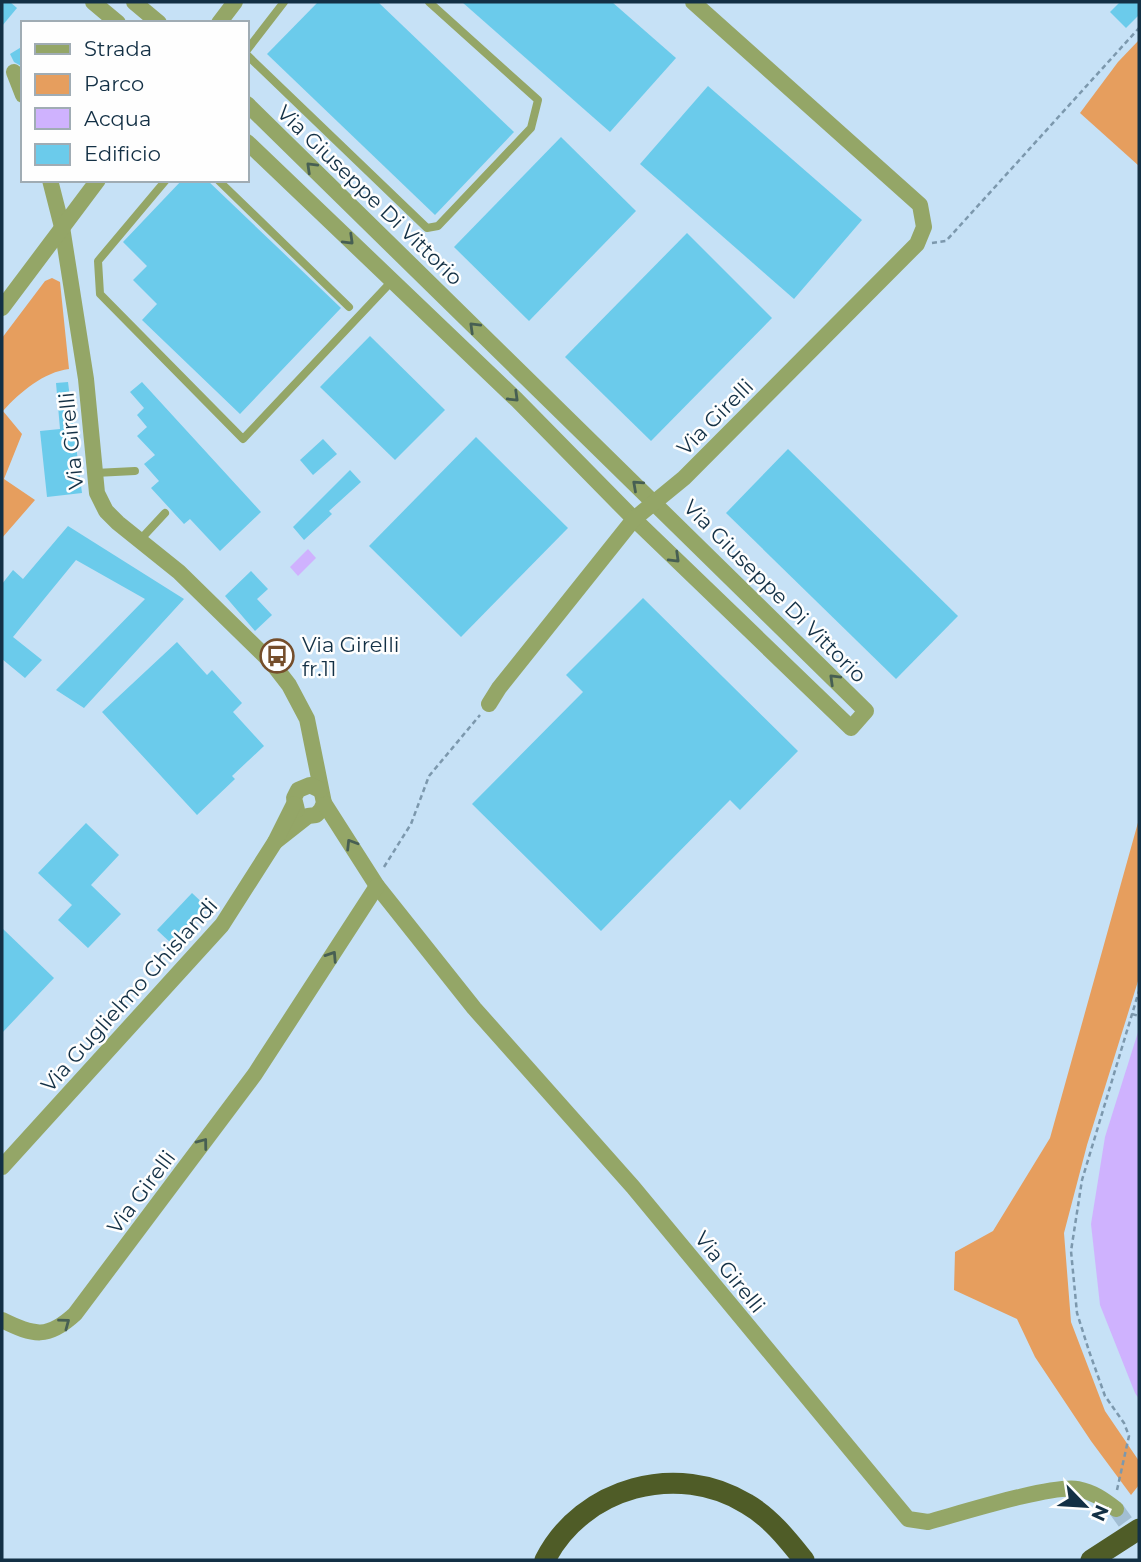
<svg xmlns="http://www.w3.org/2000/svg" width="1141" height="1562" font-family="Montserrat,sans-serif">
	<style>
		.green { fill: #e69e5e }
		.water { fill: #cfb2fe }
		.building { fill: #6bcbeb }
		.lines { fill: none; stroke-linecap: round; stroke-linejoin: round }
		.street-tunnel { stroke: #a2bed3; stroke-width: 16; stroke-dasharray: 16 8; stroke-linecap: butt }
		.path { stroke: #7c98ad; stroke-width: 2.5; stroke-dasharray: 5 3.5; stroke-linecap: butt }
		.lane { stroke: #94a667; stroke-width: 8 }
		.street { stroke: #94a667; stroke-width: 16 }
		.highway { stroke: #4f5c27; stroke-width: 21 }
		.oneway { stroke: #475f53 }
		.labels { text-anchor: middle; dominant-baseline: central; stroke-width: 5; stroke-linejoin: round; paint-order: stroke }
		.street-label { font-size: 21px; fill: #133045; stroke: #fefefe }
		.poi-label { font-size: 21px; fill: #133045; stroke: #fefefe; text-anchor: start }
	</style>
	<rect width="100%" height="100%" fill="#c6e1f6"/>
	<g class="green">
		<polygon points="1139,40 1139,166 1080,113 1118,62"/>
		<path d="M52 278 60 282 69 369C44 372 20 392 3 411L22 434 4 479 35 500 2 538V338L45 281Z"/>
		<polygon points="1139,819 1139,978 1087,1145 1064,1233 1071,1322 1105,1411 1139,1461 1139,1485 1131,1495 1091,1441 1035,1357 1017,1319 954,1290 955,1252 993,1231 1050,1138"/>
	</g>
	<g class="water">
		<polygon points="308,549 316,558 298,576 290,567"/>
		<polygon points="1139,1029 1139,1399 1135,1393 1100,1305 1091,1224 1105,1137"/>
	</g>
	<g class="building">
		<polygon points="2,2 10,2 17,8 2,26"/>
		<polygon points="318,2 378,2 514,132 435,215 267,54"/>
		<polygon points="462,2 612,2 676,58 610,132"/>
		<polygon points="1120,2 1139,2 1139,15 1126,28 1110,12"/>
		<polygon points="23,46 23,67 14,62 10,54"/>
		<polygon points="708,86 862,220 794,299 640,164"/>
		<polygon points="561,137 636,211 529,321 454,247"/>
		<polygon points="182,180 207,180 341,308 240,414 142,320 157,304 133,280 147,266 123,242"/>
		<polygon points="687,233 772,318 651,441 565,357"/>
		<polygon points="370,336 445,410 395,460 320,387"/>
		<polygon points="68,382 82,493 47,497 40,431 60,429 56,383"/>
		<polygon points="142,382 261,512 220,551 190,519 184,524 151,488 159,481 144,464 155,455 137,436 147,427 137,415 144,408 130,392"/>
		<polygon points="476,437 568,528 461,637 369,546"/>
		<polygon points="323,439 337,454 313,475 300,460"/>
		<polygon points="788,449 958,616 896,679 726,513"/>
		<polygon points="350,470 361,482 329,511 332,514 304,540 293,527"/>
		<polygon points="68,526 184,599 84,708 56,690 145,599 76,560 13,637 42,660 25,678 2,659 2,584 13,570 23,579"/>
		<polygon points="251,571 268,589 257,599 272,615 255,631 225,596"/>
		<polygon points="643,598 798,751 740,810 730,800 601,931 472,804 583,692 566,675"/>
		<polygon points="177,642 207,675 212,670 242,703 233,712 264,746 232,776 235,779 197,815 102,712"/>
		<polygon points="86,823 119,855 91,885 121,914 88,948 58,920 72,905 38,873"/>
		<polygon points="192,893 208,908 173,945 157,930"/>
		<polygon points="2,928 54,978 2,1033"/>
	</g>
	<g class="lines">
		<polyline class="street-tunnel" points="1116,1509 1139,1541"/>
		<g class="path">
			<polyline points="932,243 946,241 1139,28"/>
			<polyline points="384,867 411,824 429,776 480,715"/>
			<polyline points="1132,1014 1139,1016"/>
			<polyline points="1117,1490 1129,1436 1124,1423 1105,1396 1089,1351 1077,1313 1071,1251 1082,1180 1139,991"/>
		</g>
		<g class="lane">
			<polyline points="247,50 284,2"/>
			<polyline points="247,55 427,228 438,226 531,128 538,100 429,2"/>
			<polyline points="166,180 98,261 100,294 243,439 392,281"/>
			<polyline points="218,180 349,307"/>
			<polyline points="95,473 135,471"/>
			<polyline points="139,541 165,513"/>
		</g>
		<g class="street">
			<polyline points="93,2 118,23"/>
			<polyline points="134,2 159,23"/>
			<polyline points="219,23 235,2"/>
			<polyline points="14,72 23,95"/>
			<polyline points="247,104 866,711 851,728 634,519 517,400 247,142"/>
			<polyline points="50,180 62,227 86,379 97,493 106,511 118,523 179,572 272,663 289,685 307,719 324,803 321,810 316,815 308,816 275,842"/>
			<polyline points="2,308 98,180"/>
			<polyline points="489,704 499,688 634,519 684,478 917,244 924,227 920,205 693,2"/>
			<path d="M324 803 377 886 474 1008 633 1187 908 1519 928 1522C958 1514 1052 1484 1078 1489 1093 1492 1103 1499 1116 1509"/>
			<polyline points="297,810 294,798 298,790 310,785 320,790"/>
			<polyline points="2,1167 222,925 275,842 294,804"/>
			<path d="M2 1320C34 1336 48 1339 75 1314L255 1074 377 886"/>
		</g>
		<g class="highway">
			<path d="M545 1560C582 1487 678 1461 747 1504 770 1517 788 1540 804 1560"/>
			<polyline points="1091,1560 1139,1529"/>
		</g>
	</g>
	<defs><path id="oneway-chevron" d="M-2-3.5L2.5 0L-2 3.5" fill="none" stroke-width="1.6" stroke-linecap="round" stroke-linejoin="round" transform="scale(1.75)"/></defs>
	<g class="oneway">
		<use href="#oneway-chevron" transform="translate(311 167) rotate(-136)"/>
		<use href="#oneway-chevron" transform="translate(349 240) rotate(44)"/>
		<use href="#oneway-chevron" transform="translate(474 327) rotate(-136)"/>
		<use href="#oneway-chevron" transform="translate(514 397) rotate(44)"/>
		<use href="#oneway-chevron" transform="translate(637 485) rotate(-138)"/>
		<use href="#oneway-chevron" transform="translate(675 558) rotate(44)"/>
		<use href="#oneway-chevron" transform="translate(834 679) rotate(-136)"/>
		<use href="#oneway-chevron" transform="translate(351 844) rotate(-122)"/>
		<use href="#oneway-chevron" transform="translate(332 956) rotate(-57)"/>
		<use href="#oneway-chevron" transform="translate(203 1143) rotate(-53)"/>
		<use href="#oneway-chevron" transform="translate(65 1323) rotate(-37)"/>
	</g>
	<defs>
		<symbol id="bus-ring" viewBox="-11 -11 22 22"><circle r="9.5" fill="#fefefe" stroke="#754e2b" stroke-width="1.5"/><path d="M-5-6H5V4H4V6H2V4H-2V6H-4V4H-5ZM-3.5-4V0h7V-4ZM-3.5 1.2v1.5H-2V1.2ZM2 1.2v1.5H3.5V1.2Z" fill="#754e2b"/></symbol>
	</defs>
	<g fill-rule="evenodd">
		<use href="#bus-ring" x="258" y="637" width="38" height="38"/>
	</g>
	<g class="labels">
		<g class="street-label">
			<text transform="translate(370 195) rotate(44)">Via Giuseppe Di Vittorio</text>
			<text transform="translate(715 417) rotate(-45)">Via Girelli</text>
			<text transform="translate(71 441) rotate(-96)">Via Girelli</text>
			<text transform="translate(775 591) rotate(45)">Via Giuseppe Di Vittorio</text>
			<text transform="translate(129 995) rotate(-48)">Via Guglielmo Ghislandi</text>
			<text transform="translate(141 1192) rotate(-53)">Via Girelli</text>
			<text transform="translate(730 1272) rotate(51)">Via Girelli</text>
		</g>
		<g class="poi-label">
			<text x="302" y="644">Via Girelli<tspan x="302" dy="24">fr.11</tspan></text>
		</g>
	</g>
	<rect width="1141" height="1562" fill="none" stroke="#133045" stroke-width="7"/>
	<rect x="21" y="21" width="228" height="161" fill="#fefefe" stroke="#a0acb4" stroke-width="2"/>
	<rect x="35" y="44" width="35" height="10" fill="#94a667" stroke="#a0acb4" stroke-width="2"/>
	<text x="84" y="56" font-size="21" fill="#133045">Strada</text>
	<rect x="35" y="74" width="35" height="21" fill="#e69e5e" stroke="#a0acb4" stroke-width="2"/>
	<text x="84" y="91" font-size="21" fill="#133045">Parco</text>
	<rect x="35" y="108" width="35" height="21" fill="#cfb2fe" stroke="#a0acb4" stroke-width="2"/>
	<text x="84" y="126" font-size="21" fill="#133045">Acqua</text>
	<rect x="35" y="144" width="35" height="21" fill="#6bcbeb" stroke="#a0acb4" stroke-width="2"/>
	<text x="84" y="161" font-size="21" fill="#133045">Edificio</text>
	<g transform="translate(1085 1506) rotate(115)" stroke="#fefefe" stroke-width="5" paint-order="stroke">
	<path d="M0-5L12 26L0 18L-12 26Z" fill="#133045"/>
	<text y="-10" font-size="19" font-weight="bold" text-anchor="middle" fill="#133045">N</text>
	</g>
</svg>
